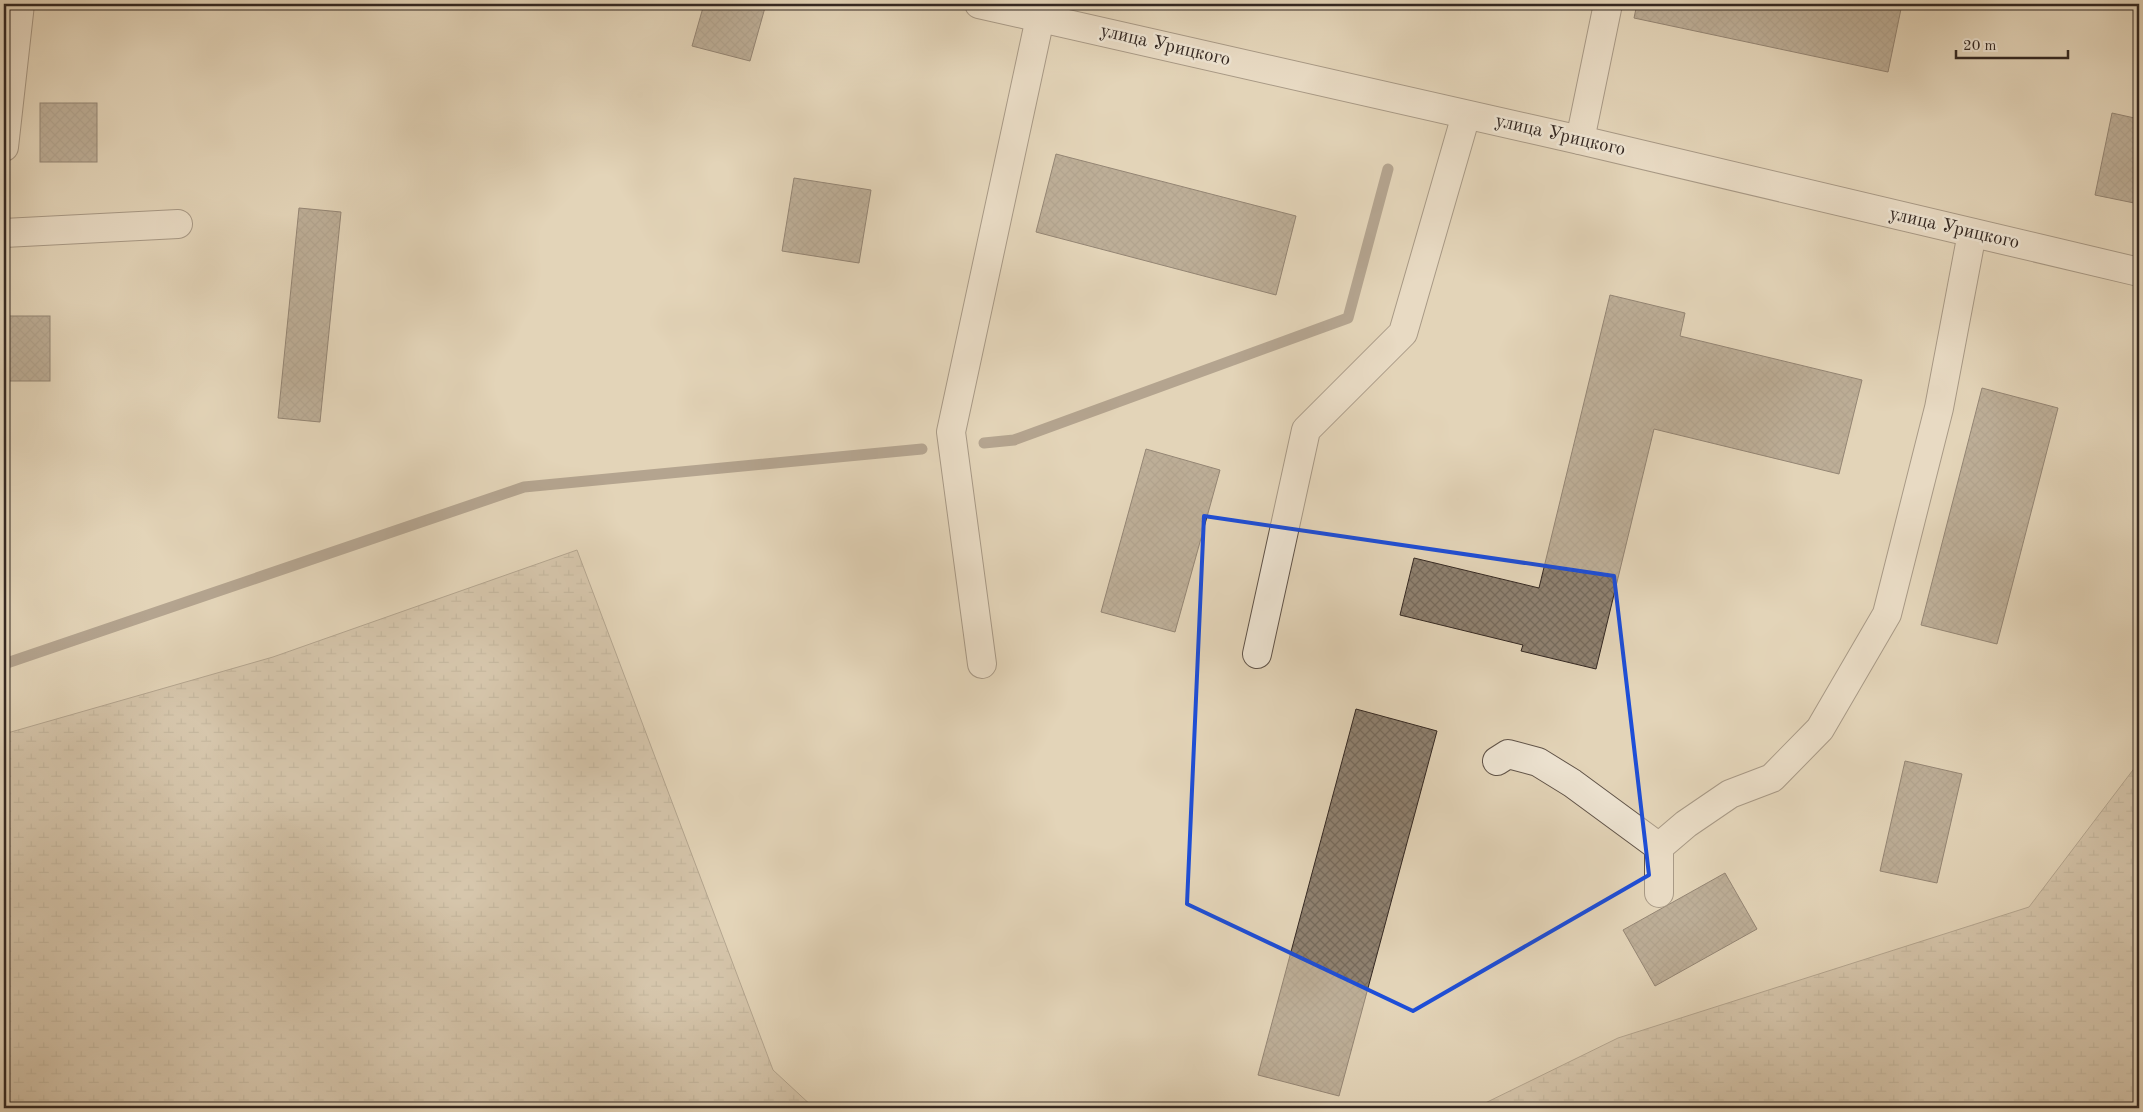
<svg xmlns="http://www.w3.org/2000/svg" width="2143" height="1112" font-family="'Old Standard TT',serif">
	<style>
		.wetland { fill: url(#wetland-marsh); stroke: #7c7060 }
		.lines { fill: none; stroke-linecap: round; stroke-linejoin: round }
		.stream { stroke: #7a6c5d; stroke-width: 11 }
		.building { fill: url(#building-cross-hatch); stroke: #342822 }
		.minor-casing { stroke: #605348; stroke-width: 30 }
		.minor { stroke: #ede3d1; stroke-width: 28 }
		.marked { fill: none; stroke: #1d4ed8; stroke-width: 4; stroke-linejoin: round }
		.labels { text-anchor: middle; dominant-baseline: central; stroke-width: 5; stroke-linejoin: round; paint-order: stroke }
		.street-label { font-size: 19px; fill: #342822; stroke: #ede3d1 }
	</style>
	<defs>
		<pattern id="wetland-marsh" width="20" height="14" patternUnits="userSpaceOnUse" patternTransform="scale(1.25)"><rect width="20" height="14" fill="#c5b79e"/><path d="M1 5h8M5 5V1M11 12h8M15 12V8" fill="none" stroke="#a19580"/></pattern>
		<pattern id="building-cross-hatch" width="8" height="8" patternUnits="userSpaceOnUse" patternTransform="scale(1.25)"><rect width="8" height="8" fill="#8f8170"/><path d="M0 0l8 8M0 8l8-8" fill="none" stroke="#766a5c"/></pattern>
	</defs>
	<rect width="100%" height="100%" fill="#e3d4b8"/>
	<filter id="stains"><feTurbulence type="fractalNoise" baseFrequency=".004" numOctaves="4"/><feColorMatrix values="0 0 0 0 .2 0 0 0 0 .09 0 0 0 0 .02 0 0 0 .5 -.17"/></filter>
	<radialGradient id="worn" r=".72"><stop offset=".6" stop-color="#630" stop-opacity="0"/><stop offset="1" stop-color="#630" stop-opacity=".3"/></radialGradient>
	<g class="wetland">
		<polygon points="577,550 773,1070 814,1108 4,1108 4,734 273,657"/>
		<polygon points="2139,762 2139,1108 1475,1108 1618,1038 2029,907"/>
	</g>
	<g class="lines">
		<g class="stream">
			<polyline points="984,443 1014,440 1348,318 1388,169"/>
			<polyline points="4,664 524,487 922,449"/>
		</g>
	</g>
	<g class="building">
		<polygon points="704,4 766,4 750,61 692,46"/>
		<polygon points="1637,4 1902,4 1888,72 1634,18"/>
		<rect x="40" y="103" width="57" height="59"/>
		<polygon points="2112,113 2139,119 2139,204 2095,195"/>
		<polygon points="1056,154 1296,216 1276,295 1036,232"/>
		<polygon points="794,178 871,190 859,263 782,251"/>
		<polygon points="299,208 341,212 320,422 278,418"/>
		<polygon points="1610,295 1685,313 1680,336 1862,380 1839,474 1654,429 1596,669 1521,651 1523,645 1400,615 1414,558 1539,588"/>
		<rect x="4" y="316" width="46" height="65"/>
		<polygon points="1982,388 2058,408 1997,644 1921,625"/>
		<polygon points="1146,449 1220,470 1175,632 1101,612"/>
		<polygon points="1356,709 1437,731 1339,1096 1258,1075"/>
		<polygon points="1905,761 1962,774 1937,883 1880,871"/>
		<polygon points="1725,873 1757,929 1655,986 1623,930"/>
	</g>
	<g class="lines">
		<defs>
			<g id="minor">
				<polyline points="979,4 1580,140 2139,272"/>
				<polyline points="1580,140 1608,4"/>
				<polyline points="4,147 20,4"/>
				<polyline points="4,233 178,224"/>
				<polyline points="1257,654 1306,430 1403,333 1466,115"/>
				<polyline points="982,664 951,432 1040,18"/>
				<polyline points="1497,761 1508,754 1538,762 1572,783 1659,847"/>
				<polyline points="1659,893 1659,847 1686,824 1730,794 1772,778 1820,729 1887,614 1939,408 1972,233"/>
			</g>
		</defs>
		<use href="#minor" class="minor-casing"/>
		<use href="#minor" class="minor"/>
	</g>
	<path d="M0 0H2143V1112H0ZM1204 516 1614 576 1649 875 1413 1011 1187 904Z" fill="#e3d4b8" fill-opacity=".55" fill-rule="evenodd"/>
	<path class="marked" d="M1204 516 1614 576 1649 875 1413 1011 1187 904Z"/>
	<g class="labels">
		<g class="street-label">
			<text transform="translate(1165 46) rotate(13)">улица Урицкого</text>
			<text transform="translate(1560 136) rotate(13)">улица Урицкого</text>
			<text transform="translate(1954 229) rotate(13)">улица Урицкого</text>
		</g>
	</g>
	<rect width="2143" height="1112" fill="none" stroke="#e3d4b8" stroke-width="20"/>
	<rect x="5" y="5" width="2133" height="1102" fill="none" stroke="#342822" stroke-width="2.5"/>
	<rect x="10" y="10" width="2123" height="1092" fill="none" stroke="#342822"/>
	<path d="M1956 50v8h112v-8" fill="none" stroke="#342822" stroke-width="2.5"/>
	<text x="1963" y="50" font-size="15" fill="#342822" stroke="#ede3d1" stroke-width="4" paint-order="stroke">20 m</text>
	<rect width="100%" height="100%" filter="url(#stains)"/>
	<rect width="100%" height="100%" fill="url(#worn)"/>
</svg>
